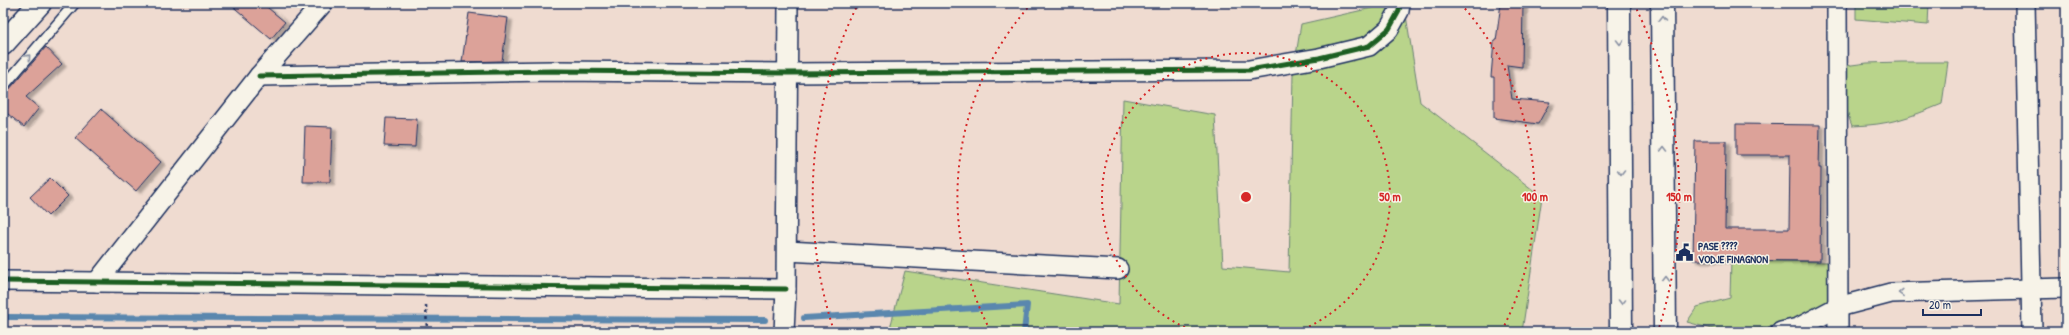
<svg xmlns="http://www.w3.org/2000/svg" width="2069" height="335" font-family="'Patrick Hand',sans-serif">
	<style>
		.green { fill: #b9d48b; stroke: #6a8274 }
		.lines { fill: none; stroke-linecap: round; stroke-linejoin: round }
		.stream { stroke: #5a87ae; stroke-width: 6 }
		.building { fill: #dca299; stroke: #1b2f5e; filter: url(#shadow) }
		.service-casing { stroke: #1b2f5e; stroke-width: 12 }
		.minor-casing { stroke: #1b2f5e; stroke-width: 22 }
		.tertiary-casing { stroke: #1b2f5e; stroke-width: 25 }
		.trunk-casing { stroke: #1b2f5e; stroke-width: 25 }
		.path { stroke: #1b2f5e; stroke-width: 2.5; stroke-dasharray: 3 3; stroke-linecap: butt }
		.service { stroke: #f7f3e8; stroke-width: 9 }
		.minor { stroke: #f7f3e8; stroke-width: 19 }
		.tertiary { stroke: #f7f3e8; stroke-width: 22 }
		.trunk { stroke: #f7f3e8; stroke-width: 22 }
		.cycleway-casing { stroke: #f7f3e8; stroke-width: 8 }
		.cycleway { stroke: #1b5e20; stroke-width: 5 }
		.oneway { stroke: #8991a3 }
		.ring { fill: none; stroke: #d62828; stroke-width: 2; stroke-dasharray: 2 4 }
		.labels { text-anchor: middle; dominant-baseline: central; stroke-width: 3; stroke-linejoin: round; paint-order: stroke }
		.poi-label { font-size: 11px; font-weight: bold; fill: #1b2f5e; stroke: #f7f3e8; text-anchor: start }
		.centre { fill: #d62828; stroke: #f7f3e8; stroke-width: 2 }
		.ring-label { font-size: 12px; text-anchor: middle; font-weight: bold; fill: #d62828; stroke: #f7f3e8; stroke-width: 3; stroke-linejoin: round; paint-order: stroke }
	</style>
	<defs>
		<filter id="shadow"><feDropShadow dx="4.5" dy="2.5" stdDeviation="1" flood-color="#0004"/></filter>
	</defs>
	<rect width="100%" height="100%" fill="#efdbd0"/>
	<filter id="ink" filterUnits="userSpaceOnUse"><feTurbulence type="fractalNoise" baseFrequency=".025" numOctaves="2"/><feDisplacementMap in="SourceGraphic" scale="8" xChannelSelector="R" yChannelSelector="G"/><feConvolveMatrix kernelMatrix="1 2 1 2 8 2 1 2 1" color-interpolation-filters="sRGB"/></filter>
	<g filter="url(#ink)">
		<g class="green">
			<polygon points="1394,3 1404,3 1420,102 1542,197 1522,332 889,332 905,271 1119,304 1123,99 1215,115 1223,266 1289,272 1293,74 1301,24"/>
			<polygon points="1856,3 1929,3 1928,25 1856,19"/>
			<path d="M1901 62H1948L1942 104C1908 118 1889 125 1852 126L1835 80 1844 66 1867 63Z"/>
			<polygon points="1731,260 1827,262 1841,284 1829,311 1805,324 1723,332 1687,322 1697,307 1730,298"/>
		</g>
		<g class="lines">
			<g class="stream">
				<polyline points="3,317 765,320"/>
				<polyline points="804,318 1027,305 1024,332"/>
			</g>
		</g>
		<g class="building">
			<polygon points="229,3 262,3 285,22 271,39"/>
			<polygon points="1501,3 1523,3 1522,67 1507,65 1512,99 1550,102 1538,124 1494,118 1494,77 1491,77 1494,41 1496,41"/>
			<polygon points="469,13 508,18 502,61 462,62"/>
			<polygon points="46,47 62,64 26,97 39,108 24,127 3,110 3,93 8,91"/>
			<polygon points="101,109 161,162 136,191 75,138"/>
			<polygon points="386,118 417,119 415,147 384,146"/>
			<polygon points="1736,124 1820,125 1819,168 1821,168 1820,261 1693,260 1695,141 1726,141 1725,229 1789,229 1790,155 1736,155"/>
			<polygon points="305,126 332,127 330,182 303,182"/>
			<polygon points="50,178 68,196 48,216 30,197"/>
		</g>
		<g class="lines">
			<defs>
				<polyline id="service" points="3,87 75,3"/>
				<g id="minor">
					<polyline points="1837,3 1838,332"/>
					<polyline points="2025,3 2032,332"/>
					<polyline points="259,76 554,71 788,73 1249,70 1319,58 1369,46 1389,29 1399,11 1400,3"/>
					<polyline points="787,251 1118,269"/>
					<polyline points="3,281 786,289"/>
					<polyline points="97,282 259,76 323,3"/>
					<polyline points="784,332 786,289 788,3"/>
					<polyline points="1781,332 1798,328 1838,307 1891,293 2066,288"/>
				</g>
				<g id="tertiary">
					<polyline points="1619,3 1621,332"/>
					<polyline points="1662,3 1665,332"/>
				</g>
				<polyline id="trunk" points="3,44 40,3"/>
			</defs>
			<use href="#service" class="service-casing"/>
			<use href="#minor" class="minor-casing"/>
			<use href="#tertiary" class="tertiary-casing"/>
			<use href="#trunk" class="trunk-casing"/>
			<polyline class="path" points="426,305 427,332"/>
			<use href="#service" class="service"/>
			<use href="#minor" class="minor"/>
			<use href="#tertiary" class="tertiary"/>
			<use href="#trunk" class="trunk"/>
			<defs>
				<g id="cycleway">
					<polyline points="259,76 554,71 788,73 1249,70 1319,58 1369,46 1389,29 1399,11 1400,3"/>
					<polyline points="3,281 786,289"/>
				</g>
			</defs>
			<use href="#cycleway" class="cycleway-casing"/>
			<use href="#cycleway" class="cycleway"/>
		</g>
		<defs><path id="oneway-chevron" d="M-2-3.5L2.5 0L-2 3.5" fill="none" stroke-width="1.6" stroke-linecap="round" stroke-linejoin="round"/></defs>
		<g class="oneway">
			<use href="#oneway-chevron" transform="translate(1662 19) rotate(-90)"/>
			<use href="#oneway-chevron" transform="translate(1620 42) rotate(90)"/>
			<use href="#oneway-chevron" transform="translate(28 57) rotate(-49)"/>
			<use href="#oneway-chevron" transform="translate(1664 149) rotate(-90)"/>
			<use href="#oneway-chevron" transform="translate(1621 172) rotate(90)"/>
			<use href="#oneway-chevron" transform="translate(1665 279) rotate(-90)"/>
			<use href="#oneway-chevron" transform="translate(1901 293) rotate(178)"/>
			<use href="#oneway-chevron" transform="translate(1622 302) rotate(90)"/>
		</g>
	</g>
	<g class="ring">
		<path d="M1196 332A144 144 0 1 1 1296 332"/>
		<path d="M990 330A289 289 0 0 1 1031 4M1461 4A289 289 0 0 1 1502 330"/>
		<path d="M834 331A433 433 0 0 1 858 4M1634 4A433 433 0 0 1 1658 331"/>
	</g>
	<defs>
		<symbol id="civic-bare" viewBox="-9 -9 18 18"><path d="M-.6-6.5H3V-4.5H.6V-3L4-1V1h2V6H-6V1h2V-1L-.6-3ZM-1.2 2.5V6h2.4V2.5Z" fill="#1b2f5e" stroke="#f7f3e8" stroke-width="2.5" paint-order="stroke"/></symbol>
	</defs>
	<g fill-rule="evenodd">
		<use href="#civic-bare" x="1672" y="240" width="25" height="25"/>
	</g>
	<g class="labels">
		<g class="poi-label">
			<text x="1698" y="246">PASE ????<tspan x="1698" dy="13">VODJE FINAGNON</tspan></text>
		</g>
	</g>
	<circle cx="1246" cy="197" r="6" class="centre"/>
	<g class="ring-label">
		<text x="1390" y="201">50 m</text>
		<text x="1535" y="201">100 m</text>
		<text x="1679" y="201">150 m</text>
	</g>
	<rect width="2069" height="335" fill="none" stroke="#f7f3e8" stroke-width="16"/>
	<rect x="8" y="8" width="2053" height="319" fill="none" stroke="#1b2f5e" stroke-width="1.5" filter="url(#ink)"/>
	<path d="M1923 309v6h58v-6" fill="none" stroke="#1b2f5e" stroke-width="2"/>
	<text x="1929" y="309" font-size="12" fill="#1b2f5e" stroke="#f7f3e8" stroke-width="3" paint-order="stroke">20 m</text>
</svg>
